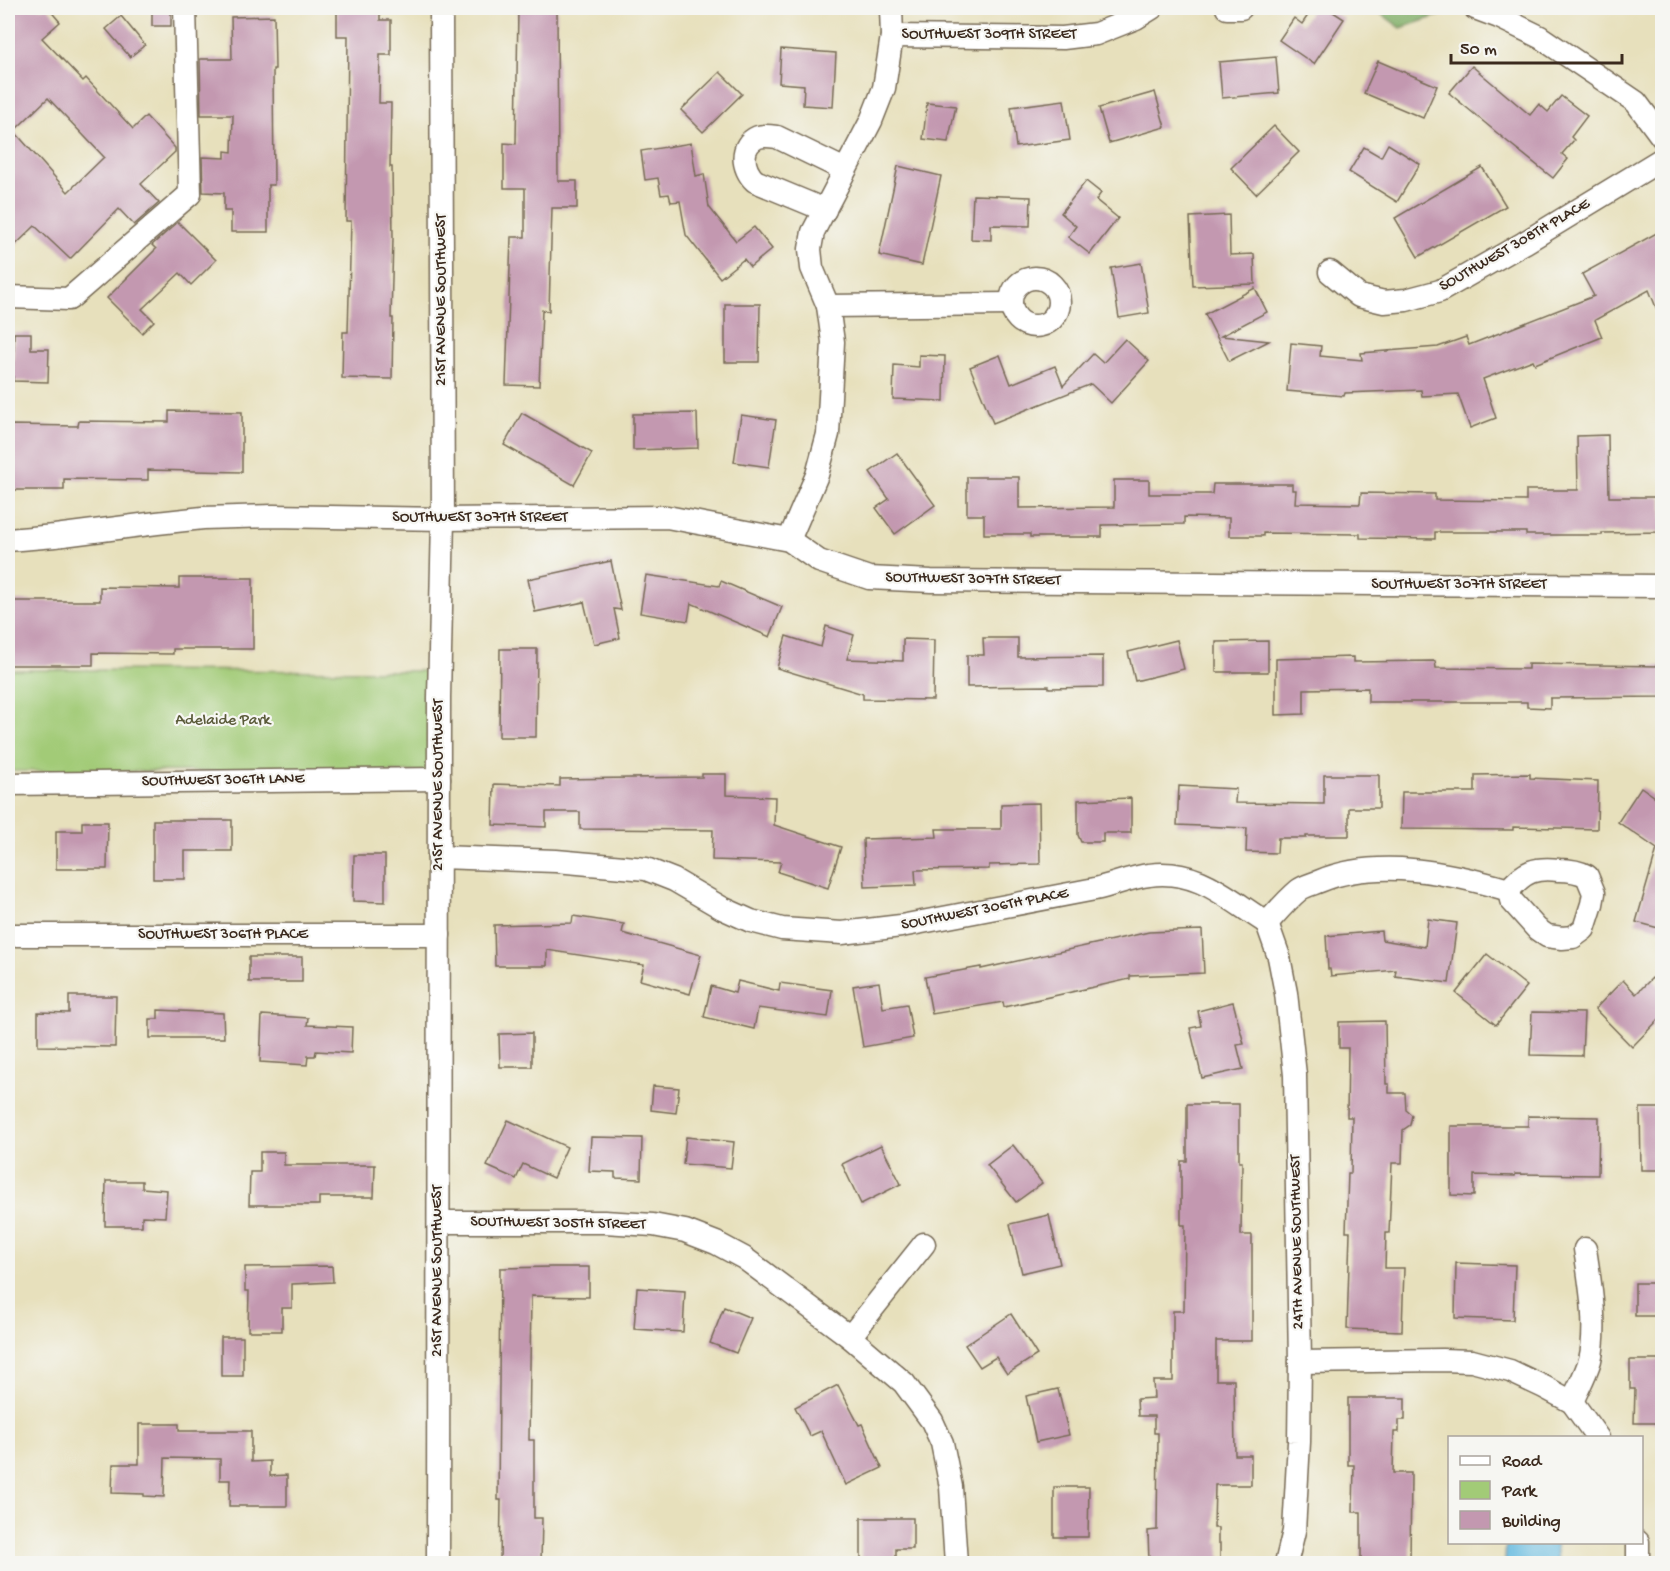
<svg xmlns="http://www.w3.org/2000/svg" width="1670" height="1571" font-family="'Gochi Hand',sans-serif">
	<style>
		.green { fill: #a2cb77; stroke: #6e7a4a; stroke-width: 1.5 }
		.forest { fill: #81af68; stroke: #5e6c43; stroke-width: 1.5 }
		.water { fill: #63bae0; stroke: #4f727f; stroke-width: 1.5 }
		.building { fill: #c398b0; fill-rule: evenodd }
		.lines { fill: none; stroke-linecap: round; stroke-linejoin: round }
		.minor-casing { stroke: #776a55; stroke-width: 25 }
		.minor { stroke: #fff; stroke-width: 22 }
		.labels { text-anchor: middle; dominant-baseline: central; stroke-width: 4.5; stroke-linejoin: round; paint-order: stroke }
		.street-label { font-size: 16px; fill: #3b2a1e; stroke: #f6f6f2 }
		.park-label { font-size: 16px; fill: #5a5a39; stroke: #f6f6f2 }
	</style>
	<rect width="100%" height="100%" fill="#f6f6f2"/>
	<filter id="ink" filterUnits="userSpaceOnUse"><feTurbulence type="fractalNoise" baseFrequency=".0167" numOctaves="2"/><feDisplacementMap in="SourceGraphic" scale="12" xChannelSelector="R" yChannelSelector="G"/><feConvolveMatrix kernelMatrix="1 2 1 2 8 2 1 2 1" color-interpolation-filters="sRGB"/></filter>
	<filter id="wash" filterUnits="userSpaceOnUse"><feTurbulence type="fractalNoise" baseFrequency=".008" numOctaves="4" result="noise"/><feDisplacementMap in="SourceGraphic" scale="24" xChannelSelector="R" yChannelSelector="G"/><feGaussianBlur stdDeviation="1.35" result="paint"/><feColorMatrix in="noise" values="0 0 0 0 0 0 0 0 0 0 0 0 0 0 0 0 0 1.4 0 .05"/><feComposite in="paint" operator="in"/></filter>
	<g filter="url(#wash)">
		<rect width="100%" height="100%" fill="#e7e0bc"/>
		<polygon class="green" points="8,670 439,671 439,772 8,771"/>
		<polygon class="forest" points="1373,8 1461,8 1401,28"/>
		<polygon class="water" points="1506,1543 1556,1543 1558,1563 1505,1563"/>
		<g id="blocks">
			<g class="building">
				<path d="M8 8H48L60 22 42 38 83 81 86 78 133 129 146 116 175 148V152L141 184 159 203 134 225 119 209 70 259 35 226 8 252ZM48 98 104 157 68 192 14 131Z"/>
				<rect x="152" y="8" width="19" height="18"/>
				<polygon points="337,8 380,8 380,20 391,20 391,55 380,55 379,103 391,103 390,167 392,167 393,238 391,318 393,318 392,379 342,378 343,332 348,332 351,221 346,221 348,36 337,36"/>
				<polygon points="518,8 557,8 558,181 577,181 577,208 552,208 549,311 542,310 539,386 506,385 511,237 525,237 525,188 504,188 504,143 516,144"/>
				<polygon points="1313,8 1327,8 1344,19 1314,64 1279,40 1294,18 1302,24"/>
				<polygon points="121,16 145,45 130,57 106,29"/>
				<polygon points="274,16 275,69 273,69 274,185 268,185 268,232 231,232 231,211 224,211 224,193 203,192 202,157 225,158 225,151 232,152 233,115 201,115 200,59 232,59 231,17"/>
				<polygon points="781,49 836,53 833,107 803,105 804,85 779,83"/>
				<polygon points="1276,57 1279,93 1222,98 1219,62"/>
				<polygon points="1378,61 1437,86 1423,118 1364,93"/>
				<polygon points="1472,66 1530,115 1539,104 1548,112 1561,96 1587,116 1571,137 1574,140 1562,154 1568,159 1553,178 1508,142 1449,93"/>
				<polygon points="720,72 742,94 703,132 681,110"/>
				<polygon points="1155,92 1165,127 1109,143 1099,108"/>
				<polygon points="1064,100 1070,140 1016,147 1011,107"/>
				<polygon points="927,103 956,106 948,142 923,139"/>
				<polygon points="1274,126 1299,152 1256,194 1231,168"/>
				<polygon points="691,143 696,176 704,174 709,207 736,241 754,227 772,249 750,267 744,259 720,278 686,235 680,201 671,202 669,194 661,195 658,178 645,180 641,151"/>
				<polygon points="1388,144 1420,164 1397,202 1349,172 1364,147 1381,157"/>
				<polygon points="898,166 941,176 922,265 879,255"/>
				<polygon points="1482,167 1506,206 1418,257 1395,218"/>
				<polygon points="1086,181 1101,193 1096,200 1118,218 1090,254 1068,237 1076,226 1061,213"/>
				<polygon points="973,195 1031,197 1030,226 991,225 991,240 971,239"/>
				<polygon points="1229,215 1230,255 1254,254 1255,284 1193,286 1190,217"/>
				<polygon points="178,222 216,260 191,285 180,273 142,309 154,321 142,333 107,298 156,249 152,245"/>
				<polygon points="1662,230 1662,322 1649,290 1595,320 1602,337 1535,364 1533,360 1483,379 1496,418 1470,428 1458,394 1422,396 1421,390 1345,393 1344,396 1287,391 1291,343 1321,346 1320,356 1362,360 1361,353 1438,347 1466,337 1469,345 1594,296 1582,274"/>
				<polygon points="1141,263 1149,313 1119,318 1111,268"/>
				<polygon points="1255,288 1267,312 1221,336 1269,341 1229,361 1205,314"/>
				<polygon points="725,304 760,304 759,362 725,362"/>
				<polygon points="14,333 31,333 31,349 49,349 48,382 13,381"/>
				<polygon points="1125,339 1149,361 1111,403 1091,384 993,423 970,367 1000,355 1011,384 1055,366 1063,386 1093,354 1103,363"/>
				<polygon points="919,355 945,356 944,401 893,399 894,365 919,367"/>
				<polygon points="169,411 242,412 242,472 148,470 148,480 64,479 64,490 8,490 8,425 78,426 79,421 169,422"/>
				<polygon points="522,413 592,453 574,485 504,445"/>
				<polygon points="697,413 698,448 633,450 633,414"/>
				<polygon points="741,415 776,420 769,467 734,462"/>
				<polygon points="1608,435 1609,497 1662,497 1662,532 1602,533 1602,535 1526,535 1526,532 1435,532 1435,539 1360,538 1360,534 1263,533 1263,536 1229,536 1229,518 1184,517 1184,524 1102,525 1102,537 1030,537 1030,534 984,534 984,515 967,515 967,477 1019,477 1019,508 1114,507 1114,480 1149,480 1149,494 1212,494 1213,484 1292,484 1292,490 1296,490 1295,503 1360,504 1361,493 1435,494 1435,500 1526,501 1526,490 1578,490 1577,436"/>
				<polygon points="897,453 935,505 895,534 876,508 889,499 870,472"/>
				<polygon points="611,561 621,610 614,609 620,638 594,644 584,602 535,612 528,579"/>
				<polygon points="646,575 719,586 721,581 782,607 770,637 691,603 688,621 640,613"/>
				<polygon points="179,578 253,578 253,649 173,649 173,654 93,653 93,665 8,665 8,601 100,601 100,587 179,588"/>
				<polygon points="826,626 854,635 847,659 903,661 903,639 934,640 933,700 863,699 863,694 777,668 786,636 821,647"/>
				<polygon points="983,638 1018,638 1018,657 1103,656 1103,687 1049,688 1049,686 967,687 967,655 984,655"/>
				<polygon points="1177,640 1184,669 1135,681 1128,652"/>
				<polygon points="1268,641 1268,672 1216,672 1216,642"/>
				<polygon points="500,649 537,649 536,737 499,737"/>
				<polygon points="1353,657 1353,662 1435,661 1436,668 1528,669 1528,664 1662,666 1662,697 1550,698 1550,708 1527,707 1527,702 1368,702 1368,688 1304,689 1304,714 1276,715 1276,659"/>
				<polygon points="702,774 726,774 726,795 775,797 774,825 841,847 828,888 778,872 781,862 712,860 713,830 580,829 580,812 546,812 546,827 493,825 494,784 560,786 560,779 702,777"/>
				<polygon points="1530,774 1530,778 1598,781 1597,829 1513,827 1513,830 1401,829 1402,792 1475,792 1475,775"/>
				<polygon points="1324,775 1379,775 1379,808 1349,808 1349,836 1306,836 1306,838 1278,838 1277,853 1246,852 1247,828 1177,825 1179,786 1236,789 1235,803 1324,804"/>
				<polygon points="1641,787 1662,802 1662,929 1636,922 1657,849 1618,822"/>
				<polygon points="1131,798 1131,833 1103,833 1103,842 1081,842 1078,835 1078,800"/>
				<polygon points="1039,803 1040,864 989,865 989,869 915,870 916,885 865,887 863,839 937,837 936,829 1001,829 1001,804"/>
				<polygon points="153,820 232,820 232,851 185,851 185,879 153,879"/>
				<polygon points="82,822 108,822 107,869 56,869 56,831 82,831"/>
				<polygon points="354,855 385,855 385,902 353,901"/>
				<polygon points="573,916 624,924 622,933 701,955 690,994 640,980 644,965 547,950 547,966 495,966 494,925 572,923"/>
				<polygon points="1428,919 1457,923 1449,983 1395,976 1396,970 1331,976 1330,969 1328,969 1326,936 1381,931 1382,940 1425,947"/>
				<polygon points="1202,930 1204,973 1130,976 1130,979 1004,1007 1003,1002 932,1014 925,977 981,967 981,969 1149,932"/>
				<polygon points="1487,954 1527,986 1496,1025 1456,993"/>
				<rect x="249" y="957" width="53" height="25"/>
				<polygon points="1652,978 1662,989 1662,1016 1632,1047 1595,1009 1623,980 1636,994"/>
				<polygon points="738,981 779,991 780,983 832,990 828,1017 758,1008 754,1029 704,1017 711,986 735,993"/>
				<polygon points="879,982 883,1008 907,1004 913,1038 863,1047 853,986"/>
				<polygon points="69,996 116,996 115,1047 38,1046 38,1012 69,1013"/>
				<polygon points="1233,1002 1244,1044 1237,1045 1243,1069 1202,1078 1190,1028 1201,1026 1198,1011"/>
				<polygon points="158,1010 223,1013 224,1038 150,1038 150,1019 158,1019"/>
				<polygon points="1532,1012 1584,1013 1582,1056 1530,1055"/>
				<polygon points="262,1015 308,1018 307,1025 352,1027 351,1053 316,1051 315,1056 308,1056 307,1065 260,1062"/>
				<polygon points="1385,1021 1386,1084 1389,1084 1389,1093 1405,1093 1406,1110 1412,1115 1410,1125 1403,1130 1402,1163 1392,1163 1389,1233 1386,1233 1385,1268 1404,1268 1402,1331 1347,1329 1350,1232 1346,1232 1348,1173 1351,1173 1352,1117 1347,1117 1348,1048 1339,1048 1339,1022"/>
				<polygon points="532,1033 532,1067 500,1067 499,1034"/>
				<polygon points="653,1086 679,1088 676,1113 651,1110"/>
				<polygon points="1187,1104 1239,1104 1239,1162 1242,1162 1241,1235 1252,1235 1252,1341 1216,1341 1216,1380 1234,1380 1235,1455 1251,1455 1251,1485 1215,1485 1214,1528 1218,1528 1218,1543 1220,1543 1220,1563 1149,1563 1148,1531 1157,1530 1158,1433 1154,1433 1154,1416 1138,1416 1137,1399 1154,1398 1153,1381 1173,1381 1173,1311 1184,1311 1185,1225 1181,1225 1181,1161 1187,1161"/>
				<polygon points="1640,1108 1662,1108 1662,1170 1641,1170"/>
				<polygon points="1528,1116 1599,1117 1598,1175 1515,1174 1515,1176 1474,1175 1474,1196 1451,1195 1451,1126 1528,1126"/>
				<polygon points="508,1120 567,1147 553,1178 523,1164 516,1179 487,1166"/>
				<polygon points="591,1137 642,1138 641,1179 615,1178 615,1172 589,1171"/>
				<polygon points="686,1137 734,1142 731,1168 683,1164"/>
				<polygon points="881,1145 901,1184 861,1204 842,1164"/>
				<polygon points="1013,1145 1042,1183 1016,1202 987,1165"/>
				<polygon points="260,1152 284,1152 284,1165 375,1165 374,1197 319,1197 319,1205 249,1205 250,1172 260,1172"/>
				<polygon points="106,1181 142,1181 142,1188 167,1190 165,1217 142,1216 142,1226 105,1226"/>
				<polygon points="1049,1215 1060,1264 1022,1273 1010,1224"/>
				<polygon points="1456,1263 1515,1265 1513,1320 1455,1318"/>
				<polygon points="332,1266 333,1282 292,1284 292,1308 282,1308 282,1331 248,1331 249,1291 245,1291 245,1267"/>
				<polygon points="552,1267 589,1267 589,1297 531,1296 529,1440 534,1440 534,1518 542,1518 541,1563 500,1563 501,1500 498,1500 500,1268"/>
				<rect x="1635" y="1283" width="27" height="33"/>
				<polygon points="637,1288 685,1291 683,1332 634,1329"/>
				<polygon points="724,1307 751,1318 736,1353 710,1343"/>
				<polygon points="1011,1314 1037,1355 1007,1374 996,1357 980,1367 965,1345"/>
				<rect x="221" y="1337" width="22" height="39"/>
				<polygon points="1630,1360 1662,1360 1662,1423 1634,1423 1635,1389 1630,1389"/>
				<polygon points="838,1385 859,1425 862,1424 882,1468 846,1485 821,1431 810,1436 795,1407"/>
				<polygon points="1058,1389 1069,1435 1036,1442 1026,1396"/>
				<polygon points="1348,1398 1405,1398 1405,1420 1399,1420 1399,1432 1394,1432 1393,1473 1411,1473 1410,1563 1361,1563 1361,1512 1353,1512 1354,1465 1348,1465"/>
				<polygon points="139,1424 179,1424 179,1431 251,1431 251,1462 270,1461 270,1476 287,1475 287,1506 229,1506 230,1480 220,1480 220,1459 165,1458 164,1497 144,1496 144,1494 112,1493 113,1464 139,1464"/>
				<polygon points="1054,1487 1089,1487 1088,1537 1054,1537"/>
				<polygon points="861,1518 913,1518 913,1549 896,1549 896,1563 861,1563"/>
			</g>
		</g>
	</g>
	<g filter="url(#ink)">
		<use href="#blocks" fill-opacity="0" stroke="#776a55" stroke-width="1.5"/>
		<g class="lines">
			<defs>
				<g id="minor">
					<polyline points="1227,8 1241,8"/>
					<polyline points="1475,8 1499,17 1540,37 1636,102 1662,137"/>
					<polyline points="892,36 1063,38 1096,34 1136,18 1152,8"/>
					<path d="M825 210 755 181C742 169 739 145 758 137 764 135 770 136 777 137L845 170"/>
					<polyline points="1330,272 1359,296 1384,302 1406,300 1440,291 1524,243 1662,159"/>
					<circle cx="1035" cy="302" r="24"/>
					<polyline points="8,297 69,299 190,194 185,8"/>
					<polyline points="828,306 1011,304"/>
					<polyline points="8,540 55,536 157,523 203,518 273,516 443,519 667,517 789,540 819,561 869,578 931,581 1662,586"/>
					<polyline points="789,540 817,475 828,434 833,342 828,306 812,268 810,249 813,232 871,121 884,88 892,36 891,8"/>
					<polyline points="8,784 439,779"/>
					<path d="M439 857 556 861 646 869 674 880 722 908 751 921 782 929 842 933 901 926 1095 889C1114 885 1131 877 1149 875 1198 868 1228 899 1267 923 1277 912 1287 900 1299 890 1304 886 1313 884 1320 881 1378 857 1451 873 1509 890 1524 871 1536 867 1559 870 1569 870 1578 871 1587 876L1594 893 1592 904 1584 929 1573 937 1562 938 1547 936 1537 929 1511 900 1509 890"/>
					<polyline points="1267,923 1279,957 1286,993 1295,1075 1300,1362 1299,1442 1294,1531 1286,1564"/>
					<polyline points="8,935 439,935"/>
					<polyline points="439,1222 604,1222 653,1225 685,1231 716,1243 744,1258 850,1337 904,1383 932,1421 942,1443 951,1487 956,1564"/>
					<polyline points="850,1337 924,1244"/>
					<polyline points="1300,1362 1442,1360 1472,1361 1510,1371 1544,1387 1572,1402 1598,1438"/>
					<path d="M1572 1402C1578 1388 1586 1374 1590 1360 1598 1327 1590 1282 1585 1249"/>
					<polyline points="1638,1542 1638,1564"/>
					<polyline points="438,1564 439,697 443,519 441,8"/>
				</g>
			</defs>
			<use href="#minor" class="minor-casing"/>
			<use href="#minor" class="minor"/>
		</g>
	</g>
	<g class="labels">
		<g class="street-label">
			<text x="989" y="35">SOUTHWEST 309TH STREET</text>
			<text transform="translate(1515 246) rotate(-30)">SOUTHWEST 308TH PLACE</text>
			<text transform="translate(442 300) rotate(-90)">21ST AVENUE SOUTHWEST</text>
			<text x="480" y="518">SOUTHWEST 307TH STREET</text>
			<text transform="translate(973 580) rotate(1)">SOUTHWEST 307TH STREET</text>
			<text x="1459" y="585">SOUTHWEST 307TH STREET</text>
			<text transform="translate(223 781) rotate(-1)">SOUTHWEST 306TH LANE</text>
			<text transform="translate(439 785) rotate(-90)">21ST AVENUE SOUTHWEST</text>
			<text transform="translate(985 910) rotate(-11)">SOUTHWEST 306TH PLACE</text>
			<text x="223" y="935">SOUTHWEST 306TH PLACE</text>
			<text transform="translate(558 1224) rotate(1)">SOUTHWEST 305TH STREET</text>
			<text transform="translate(1298 1242) rotate(-91)">24TH AVENUE SOUTHWEST</text>
			<text transform="translate(438 1271) rotate(-90)">21ST AVENUE SOUTHWEST</text>
		</g>
		<g class="park-label">
			<text x="223" y="721">Adelaide Park</text>
		</g>
	</g>
	<rect width="1670" height="1571" fill="none" stroke="#f6f6f2" stroke-width="30"/>
	<rect x="1448" y="1436" width="195" height="108" fill="#f6f6f2" stroke="#aba49d" stroke-width="1.5"/>
	<rect x="1460" y="1456" width="30" height="9" fill="#ffffff" stroke="#aba49d" stroke-width="1.5"/>
	<text x="1502" y="1466" font-size="18" fill="#3b2a1e">Road</text>
	<rect x="1460" y="1481" width="30" height="18" fill="#a2cb77" stroke="#aba49d" stroke-width="1.5"/>
	<text x="1502" y="1496" font-size="18" fill="#3b2a1e">Park</text>
	<rect x="1460" y="1511" width="30" height="18" fill="#c398b0" stroke="#aba49d" stroke-width="1.5"/>
	<text x="1502" y="1526" font-size="18" fill="#3b2a1e">Building</text>
	<path d="M1451 54v9h171v-9" fill="none" stroke="#3b2a1e" stroke-width="3"/>
	<text x="1460" y="54" font-size="18" fill="#3b2a1e" stroke="#f6f6f2" stroke-width="4.5" paint-order="stroke">50 m</text>
</svg>
